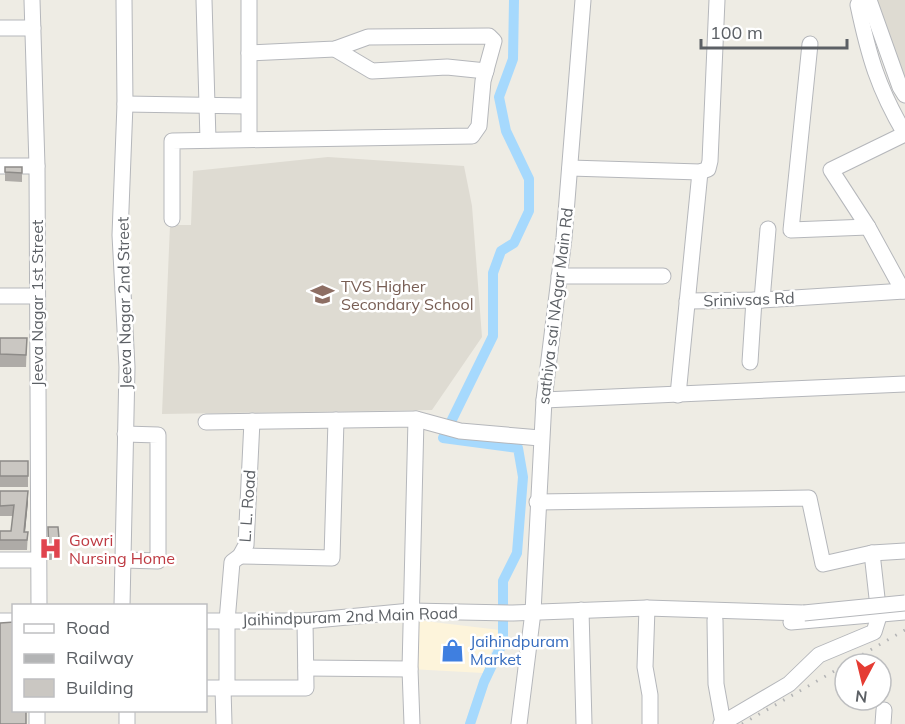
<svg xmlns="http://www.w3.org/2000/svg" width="905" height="724" font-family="Mulish,sans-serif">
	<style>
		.commercial { fill: #fdf4db }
		.education { fill: #dedbd2 }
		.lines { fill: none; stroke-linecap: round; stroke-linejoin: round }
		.canal { stroke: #a6d9fd; stroke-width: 10 }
		.minor-casing { stroke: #b5b7bb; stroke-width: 17 }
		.minor { stroke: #fff; stroke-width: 15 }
		.rail { stroke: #b3b4b5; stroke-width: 3; stroke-dasharray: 1.5 8; stroke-linecap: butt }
		.minor-bridge-casing { stroke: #b5b7bb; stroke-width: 17; stroke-linecap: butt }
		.minor-bridge { stroke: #fff; stroke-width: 15 }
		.wall { fill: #aeaba7 }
		.shaded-wall { fill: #8d8b88 }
		.building { fill: #cac7c2; stroke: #8d8b88; stroke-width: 1.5 }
		.labels { text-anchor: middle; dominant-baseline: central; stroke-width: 5; stroke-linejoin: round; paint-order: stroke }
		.education-label { font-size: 16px; fill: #785e54; stroke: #fff; text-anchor: start }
		.street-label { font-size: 16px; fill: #5c6065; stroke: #fff }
		.health-label { font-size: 16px; fill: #be3a42; stroke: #fff; text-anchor: start }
		.shop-label { font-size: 16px; fill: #366cbe; stroke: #fff; text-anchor: start }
	</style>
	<rect width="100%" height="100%" fill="#eeece4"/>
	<polygon class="commercial" points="416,620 500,630 483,673 410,669"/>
	<g class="education">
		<polygon points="875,0 905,0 905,79"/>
		<polygon points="328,157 464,166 472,206 482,337 432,410 162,414 170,225 191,225 193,171"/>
	</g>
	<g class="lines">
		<polyline class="canal" points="470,724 484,682 503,642 503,581 517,553 523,477 518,448 443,438 493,336 493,273 501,251 514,243 529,211 529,179 506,131 499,97 513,59 514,0"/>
		<defs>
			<g id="minor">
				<polyline points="32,0 37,166 39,606"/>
				<polyline points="204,0 208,140"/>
				<polyline points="249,0 249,139"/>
				<path d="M860 0 858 5C869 57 878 88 905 134"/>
				<polyline points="869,0 900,87 905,95"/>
				<polyline points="0,28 33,28"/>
				<polyline points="810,44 791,230 868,227"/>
				<polyline points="335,49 372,71 447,67 486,71"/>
				<polyline points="125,104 248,106"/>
				<polyline points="0,166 37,166"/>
				<polyline points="570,168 700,172 708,169 710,161 717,0"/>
				<polyline points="172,219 172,141 472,136 479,126 483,81 494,41 489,36 368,37 335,49 249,53"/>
				<polyline points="559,276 663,276"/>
				<polyline points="903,291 868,227 831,170 905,134"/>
				<polyline points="0,296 37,296"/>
				<polyline points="762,300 768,229"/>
				<polyline points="687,301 762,300 905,291"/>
				<polyline points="750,362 754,300"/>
				<polyline points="678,395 700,172"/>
				<polyline points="544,400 905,384"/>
				<polyline points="206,422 416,419 460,431 540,438"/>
				<polyline points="537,502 809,498 823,564 872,553 905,551"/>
				<polyline points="240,556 332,558 336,420"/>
				<polyline points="0,560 38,560"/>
				<polyline points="123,560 158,561 158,435 125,434"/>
				<polyline points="122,606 127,367 120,235 125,104 124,0"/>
				<polyline points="647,608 645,667 650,695 650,724"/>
				<polyline points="581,610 584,724"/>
				<polyline points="715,620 716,684 723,723"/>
				<polyline points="0,621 14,621"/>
				<polyline points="206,621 305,621 411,611 513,613 647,608 804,613"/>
				<polyline points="791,622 905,612"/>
				<polyline points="306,668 410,669"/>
				<polyline points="206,688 306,688 305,621"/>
				<polyline points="223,688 224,724"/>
				<polyline points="227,688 227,621 232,562 240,556 246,545 252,421"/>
				<polyline points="37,724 37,710"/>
				<polyline points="127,724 127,710"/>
				<polyline points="412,724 410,669 416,419"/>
				<polyline points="519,724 533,612 544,400 564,238 583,0"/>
				<polyline points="721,724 789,684 819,655 874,632 879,616 872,553"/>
				<polyline points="883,724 884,710"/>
			</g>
		</defs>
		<use href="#minor" class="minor-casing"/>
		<use href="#minor" class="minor"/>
		<g class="rail">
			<polyline points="846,664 905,630"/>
			<polyline points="742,724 845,665"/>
		</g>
		<defs>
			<polyline id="minor-bridge" points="804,613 905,603"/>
		</defs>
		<use href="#minor-bridge" class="minor-bridge-casing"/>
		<use href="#minor-bridge" class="minor-bridge"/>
	</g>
	<g class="wall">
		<polygon points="5,167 22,167 22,182 5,181"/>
		<polygon points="0,338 27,338 26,367 0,367"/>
		<rect x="0" y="461" width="28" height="26"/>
		<polygon points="0,491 28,502 25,532 28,532 27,550 0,550 0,531 11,531 13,516 0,516"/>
		<polygon points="48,527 60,550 60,559 49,560"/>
	</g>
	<polygon class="shaded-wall" points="28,491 28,502 24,542 24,532"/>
	<g class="building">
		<polygon points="5,167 22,167 22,173 5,172"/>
		<polygon points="0,338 27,338 26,355 0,354"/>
		<rect x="0" y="461" width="28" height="15"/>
		<polygon points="0,491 28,491 24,532 28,532 27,540 0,540 0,531 11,531 14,505 0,506"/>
		<polygon points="48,527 58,527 60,550 49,551"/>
		<polygon points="14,622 14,711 26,711 26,724 0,724 0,623"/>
	</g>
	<defs>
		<symbol id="school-bare" viewBox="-9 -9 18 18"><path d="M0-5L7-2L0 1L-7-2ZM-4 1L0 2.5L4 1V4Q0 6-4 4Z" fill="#8d6e63" stroke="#fff" stroke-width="2.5" paint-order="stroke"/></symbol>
		<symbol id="hospital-bare" viewBox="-9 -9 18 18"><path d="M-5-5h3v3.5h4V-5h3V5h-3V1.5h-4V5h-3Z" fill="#e0444e" stroke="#fff" stroke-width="2.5" paint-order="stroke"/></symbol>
		<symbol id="shop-bare" viewBox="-9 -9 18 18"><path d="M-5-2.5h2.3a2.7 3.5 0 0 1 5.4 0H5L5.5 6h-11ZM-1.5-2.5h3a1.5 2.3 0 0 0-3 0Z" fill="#3f7fe0" stroke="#fff" stroke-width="2.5" paint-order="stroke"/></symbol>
	</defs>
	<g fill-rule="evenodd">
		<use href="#school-bare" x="306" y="278" width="33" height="33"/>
		<use href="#hospital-bare" x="34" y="532" width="33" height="33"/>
		<use href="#shop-bare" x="436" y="634" width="33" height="33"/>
	</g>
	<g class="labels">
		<g class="education-label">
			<text x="341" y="286">TVS Higher<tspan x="341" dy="18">Secondary School</tspan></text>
		</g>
		<g class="street-label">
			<text transform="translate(749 299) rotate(-2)">Srinivsas Rd</text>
			<text transform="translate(37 303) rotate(-90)">Jeeva Nagar 1st Street</text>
			<text transform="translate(124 303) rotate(-91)">Jeeva Nagar 2nd Street</text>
			<text transform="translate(555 306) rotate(-83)">sathiya sai NAgar Main Rd</text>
			<text transform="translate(247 506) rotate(-86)">L. L. Road</text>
			<text transform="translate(350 616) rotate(-2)">Jaihindpuram 2nd Main Road</text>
		</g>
		<g class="health-label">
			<text x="69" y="540">Gowri<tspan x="69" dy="18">Nursing Home</tspan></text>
		</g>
		<g class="shop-label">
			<text x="470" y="641">Jaihindpuram<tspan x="470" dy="18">Market</tspan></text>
		</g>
	</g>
	<rect x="12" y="604" width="195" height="108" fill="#ffffff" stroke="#bebfc1" stroke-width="1.5"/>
	<rect x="24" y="624" width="30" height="9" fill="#ffffff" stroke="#bebfc1" stroke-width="1.5"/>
	<text x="66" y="634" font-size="18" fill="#5c6065">Road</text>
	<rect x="24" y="654" width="30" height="9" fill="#b3b4b5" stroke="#bebfc1" stroke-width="1.5"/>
	<text x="66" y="664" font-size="18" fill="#5c6065">Railway</text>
	<rect x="24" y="679" width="30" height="18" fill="#cac7c2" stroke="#bebfc1" stroke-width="1.5"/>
	<text x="66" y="694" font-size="18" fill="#5c6065">Building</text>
	<g transform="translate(863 682) rotate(187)"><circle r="28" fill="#ffffff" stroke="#bebfc1" stroke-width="1.5"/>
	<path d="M0-4.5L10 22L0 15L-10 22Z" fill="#e53c33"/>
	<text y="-9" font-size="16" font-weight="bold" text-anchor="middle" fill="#5c6065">N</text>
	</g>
	<path d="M701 39v9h146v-9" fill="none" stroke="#5c6065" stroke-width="3"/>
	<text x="710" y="39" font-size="18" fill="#5c6065" stroke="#ffffff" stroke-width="4.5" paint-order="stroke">100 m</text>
</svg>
